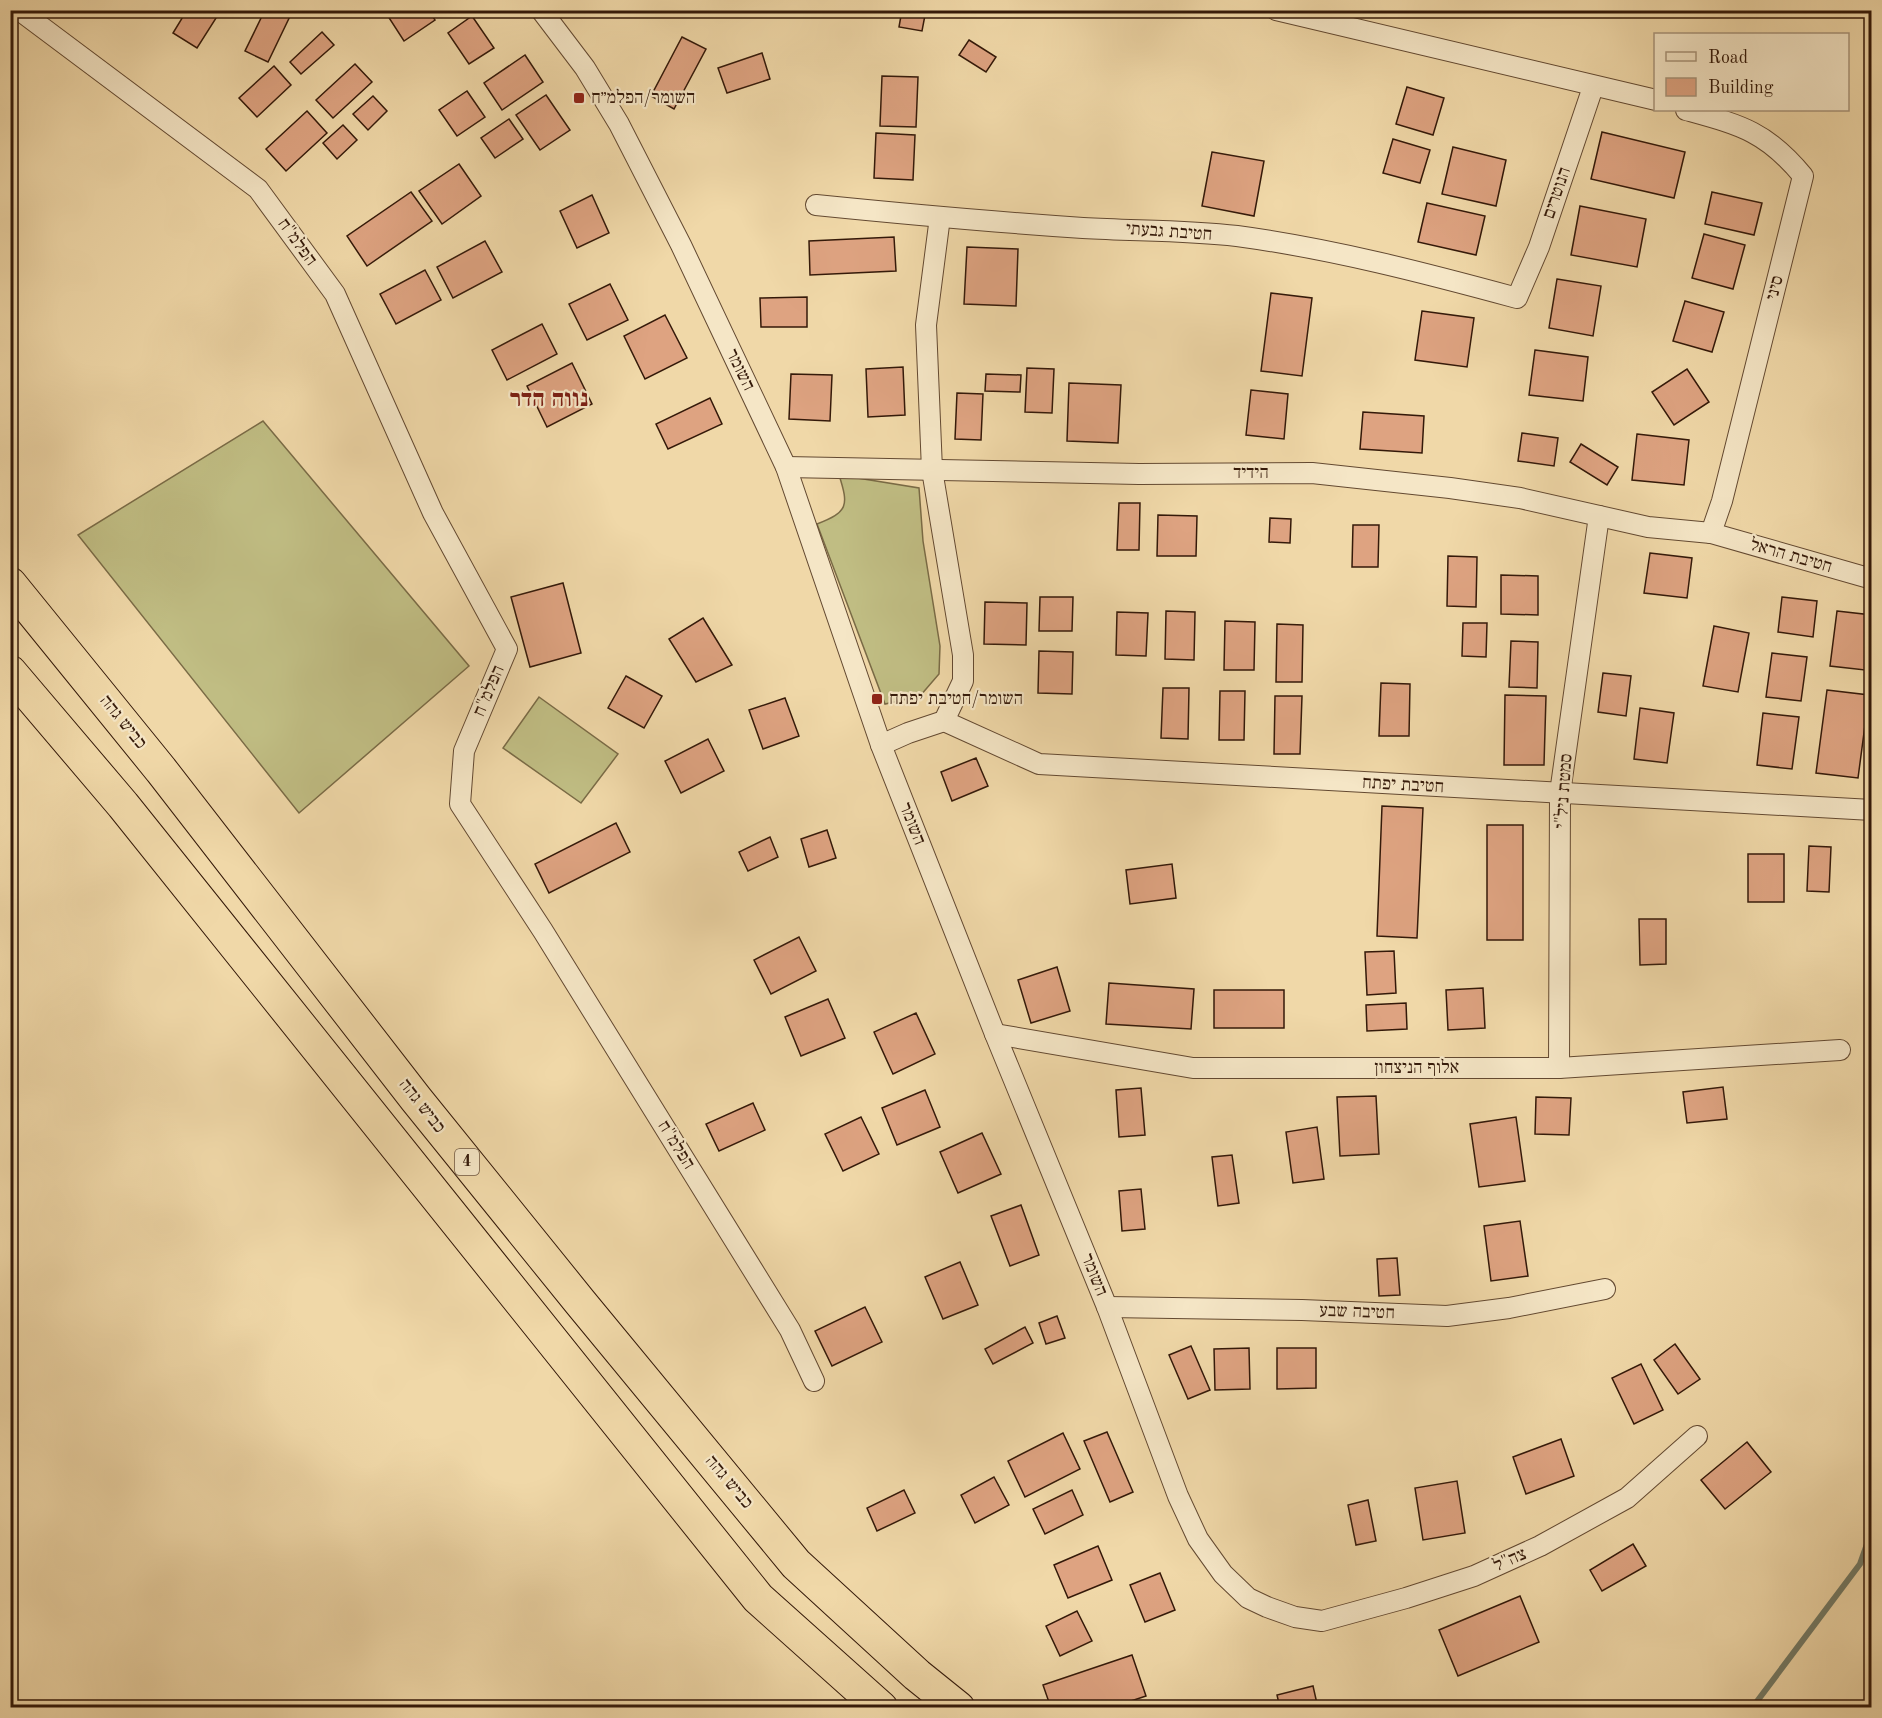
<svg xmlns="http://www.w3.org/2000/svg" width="1882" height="1718" font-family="'Old Standard TT','Frank Ruhl Libre',serif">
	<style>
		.garden { fill: #c0bd83; stroke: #7a6b46; stroke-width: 1.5 }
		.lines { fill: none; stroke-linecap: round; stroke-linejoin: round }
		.stream { stroke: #727a66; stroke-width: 6 }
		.building { fill: #dea381; stroke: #341909; stroke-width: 1.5 }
		.street-casing { stroke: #634931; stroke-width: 22 }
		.highway-casing { stroke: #341909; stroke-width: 35 }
		.street { stroke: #f5e6c6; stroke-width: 20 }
		.highway { stroke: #f0d8a8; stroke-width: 33 }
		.poi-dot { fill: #8f2418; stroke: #f5e6c6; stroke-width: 2 }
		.labels { text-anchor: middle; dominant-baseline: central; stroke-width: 4.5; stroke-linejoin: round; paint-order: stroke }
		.shield { fill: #f5e6c6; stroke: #6e5642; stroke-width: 1.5 }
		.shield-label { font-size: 16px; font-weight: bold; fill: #341909 }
		.poi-label { font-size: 18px; fill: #341909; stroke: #f5e6c6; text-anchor: start }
		.street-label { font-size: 18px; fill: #341909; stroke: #f5e6c6 }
		.district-label { font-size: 24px; font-weight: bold; fill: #7a1f14; stroke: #f5e6c6 }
	</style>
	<rect width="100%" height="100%" fill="#f0d8a8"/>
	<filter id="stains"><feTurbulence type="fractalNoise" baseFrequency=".00333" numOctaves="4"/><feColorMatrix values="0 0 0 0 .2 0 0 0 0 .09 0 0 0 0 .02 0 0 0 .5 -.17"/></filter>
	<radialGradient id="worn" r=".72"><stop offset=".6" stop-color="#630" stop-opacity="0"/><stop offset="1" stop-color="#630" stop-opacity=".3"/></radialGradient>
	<g class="garden">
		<polygon points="263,421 469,666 299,813 78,535"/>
		<path d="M839 475 919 488 923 541 940 646 939 674 920 696 885 704 817 524C848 512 849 506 839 475Z"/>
		<polygon points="539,697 618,754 581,803 503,748"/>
	</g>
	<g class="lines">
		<polyline class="stream" points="1752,1708 1860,1564 1872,1530"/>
	</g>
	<g class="building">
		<polygon points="187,10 211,10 218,15 197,48 173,33"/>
		<polygon points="265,10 293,10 268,62 245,51"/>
		<polygon points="384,10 429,10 435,20 404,41"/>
		<polygon points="902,10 926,10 922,31 899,27"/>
		<polygon points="472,16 494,48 469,64 448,33"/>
		<polygon points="322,32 334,45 301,74 290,62"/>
		<polygon points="682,37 706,49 674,109 651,96"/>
		<polygon points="969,40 996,57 986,72 959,55"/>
		<polygon points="762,53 770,79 727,93 718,68"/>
		<polygon points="525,55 543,82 502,110 484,83"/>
		<polygon points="355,64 372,82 333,118 316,100"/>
		<polygon points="274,66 291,85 257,117 239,98"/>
		<polygon points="882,76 918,77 916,127 880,126"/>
		<polygon points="1407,87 1444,98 1433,135 1396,124"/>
		<polygon points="467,91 485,117 457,136 439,110"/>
		<polygon points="546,95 570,130 540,150 516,115"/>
		<polygon points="373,96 387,111 368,130 353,114"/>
		<polygon points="307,111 327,133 286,171 266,149"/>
		<polygon points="509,119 523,139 495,158 481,138"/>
		<polygon points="343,125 357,140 337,159 323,143"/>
		<polygon points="1602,132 1685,152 1674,198 1591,179"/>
		<polygon points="876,133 915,135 913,180 874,178"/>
		<polygon points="1393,139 1430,150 1420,183 1383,173"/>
		<polygon points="1453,147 1506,160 1496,206 1442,194"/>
		<polygon points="1212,152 1264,161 1254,216 1202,206"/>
		<polygon points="459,164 481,196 442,224 419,191"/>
		<polygon points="411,192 432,221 367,266 347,236"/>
		<polygon points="1712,192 1762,203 1754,235 1705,224"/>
		<polygon points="592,195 609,233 577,248 560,211"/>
		<polygon points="1427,203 1485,216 1476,255 1418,242"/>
		<polygon points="1580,206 1646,219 1637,267 1571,255"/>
		<polygon points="1704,234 1745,245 1733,289 1692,278"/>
		<polygon points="894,237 896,271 810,275 809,241"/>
		<polygon points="485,241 502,272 453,298 437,267"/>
		<polygon points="967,247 1018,249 1016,306 964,304"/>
		<polygon points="425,270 441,300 396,324 380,294"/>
		<polygon points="1557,279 1601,286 1593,336 1549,328"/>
		<polygon points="610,284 628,320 587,340 569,304"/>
		<polygon points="1271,293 1312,298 1302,376 1261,371"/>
		<polygon points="807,297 807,327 761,327 760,298"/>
		<polygon points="1685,301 1724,312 1712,352 1673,341"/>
		<polygon points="1422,311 1474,318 1467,367 1415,360"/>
		<polygon points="665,315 687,358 645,379 624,336"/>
		<polygon points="542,324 557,354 507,380 492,350"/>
		<polygon points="1535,350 1588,357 1583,401 1529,395"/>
		<polygon points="572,363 592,404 547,427 527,386"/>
		<polygon points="903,367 905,415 868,417 866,369"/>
		<polygon points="1027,368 1054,369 1052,413 1025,412"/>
		<polygon points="1687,369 1709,402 1674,425 1652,392"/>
		<polygon points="791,374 832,375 830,421 789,419"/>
		<polygon points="986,374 1021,375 1020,392 985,391"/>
		<polygon points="1069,383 1121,385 1118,443 1067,441"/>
		<polygon points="1251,390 1288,394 1284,439 1246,435"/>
		<polygon points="957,393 983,394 981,440 955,439"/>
		<polygon points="710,398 722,424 668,449 656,424"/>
		<polygon points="1363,412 1424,416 1422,453 1360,449"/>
		<polygon points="1522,433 1558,438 1554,466 1518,461"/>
		<polygon points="1637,434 1689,440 1684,485 1632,480"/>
		<polygon points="1581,444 1618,467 1607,485 1570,462"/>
		<polygon points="1119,503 1140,503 1139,550 1117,550"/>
		<polygon points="1158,515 1197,516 1196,556 1157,556"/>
		<polygon points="1270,518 1291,519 1290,543 1269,542"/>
		<polygon points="1353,525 1379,525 1378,567 1352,567"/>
		<polygon points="1650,553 1692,558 1687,598 1644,593"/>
		<polygon points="1448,556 1477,557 1476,607 1447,606"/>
		<polygon points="1501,575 1538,576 1538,615 1501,614"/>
		<polygon points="563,583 581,653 530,667 511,597"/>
		<polygon points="1040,597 1073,597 1072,631 1039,631"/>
		<polygon points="1782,597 1817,601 1813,637 1778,632"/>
		<polygon points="985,602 1027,603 1026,645 984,644"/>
		<polygon points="1166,611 1195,612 1194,660 1165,659"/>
		<polygon points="1837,611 1872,615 1865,670 1830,666"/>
		<polygon points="1117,612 1148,613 1146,656 1116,655"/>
		<polygon points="703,618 732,665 696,682 669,639"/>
		<polygon points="1225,621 1255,622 1254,670 1224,670"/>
		<polygon points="1463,623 1487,623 1486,657 1462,656"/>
		<polygon points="1277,624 1303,625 1302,682 1276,682"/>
		<polygon points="1714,626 1749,633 1738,692 1703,686"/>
		<polygon points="1511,641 1538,642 1537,688 1509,687"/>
		<polygon points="1039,651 1073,652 1072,694 1038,693"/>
		<polygon points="1772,653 1807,657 1801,701 1766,697"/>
		<polygon points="1603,673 1631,676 1626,716 1598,712"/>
		<polygon points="626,676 662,696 644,728 608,708"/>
		<polygon points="1381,683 1410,684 1409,736 1379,736"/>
		<polygon points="1163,688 1189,688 1188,739 1161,738"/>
		<polygon points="1827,690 1869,695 1858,778 1816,773"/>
		<polygon points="1220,691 1245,691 1244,740 1219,740"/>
		<polygon points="1505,695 1546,696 1544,765 1504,765"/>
		<polygon points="1275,696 1302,696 1300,754 1274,754"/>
		<polygon points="785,698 799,736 763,749 749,710"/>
		<polygon points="1640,708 1674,713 1667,763 1634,759"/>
		<polygon points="1763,713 1799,717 1792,769 1757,765"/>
		<polygon points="708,739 724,771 681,793 665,761"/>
		<polygon points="976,758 988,786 952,801 941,772"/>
		<polygon points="1382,806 1423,808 1417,938 1377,936"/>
		<polygon points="616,823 630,852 549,893 535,864"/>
		<rect x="1487" y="825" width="36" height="115"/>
		<polygon points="827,830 836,858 809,867 801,839"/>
		<polygon points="770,837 778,857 748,871 739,852"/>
		<polygon points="1809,846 1831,847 1829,892 1807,891"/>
		<rect x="1748" y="854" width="36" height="48"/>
		<polygon points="1172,864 1176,898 1130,904 1126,870"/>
		<polygon points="1639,919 1666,919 1666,964 1640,965"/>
		<polygon points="799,937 816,971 771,994 754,960"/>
		<polygon points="1394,951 1396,993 1367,995 1365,952"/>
		<polygon points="1057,967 1070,1011 1031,1023 1018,980"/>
		<polygon points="1109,983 1194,989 1191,1029 1106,1024"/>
		<polygon points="1483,988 1485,1028 1448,1030 1446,990"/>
		<rect x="1214" y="990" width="70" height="38"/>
		<polygon points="828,999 845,1038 801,1056 785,1017"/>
		<polygon points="1406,1003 1407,1029 1367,1031 1366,1005"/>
		<polygon points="916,1013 935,1054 893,1074 874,1032"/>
		<polygon points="1723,1087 1727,1119 1687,1123 1683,1092"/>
		<polygon points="1141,1088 1145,1135 1119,1137 1116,1090"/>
		<polygon points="925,1090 940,1127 897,1145 882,1108"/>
		<polygon points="1376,1096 1379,1154 1340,1156 1337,1097"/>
		<polygon points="1536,1097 1571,1098 1569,1135 1535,1134"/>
		<polygon points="753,1103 765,1130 719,1151 706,1124"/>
		<polygon points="861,1117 879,1154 843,1171 825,1134"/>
		<polygon points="1516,1117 1525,1181 1479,1187 1470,1124"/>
		<polygon points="1317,1127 1324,1179 1293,1183 1286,1132"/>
		<polygon points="982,1133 1001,1174 958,1193 940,1152"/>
		<polygon points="1232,1155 1239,1203 1218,1206 1212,1157"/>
		<polygon points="1141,1189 1145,1229 1122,1231 1119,1191"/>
		<polygon points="1021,1205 1039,1255 1010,1266 991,1216"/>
		<polygon points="1520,1221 1528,1276 1491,1281 1484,1226"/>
		<polygon points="1397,1258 1400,1295 1379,1296 1377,1259"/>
		<polygon points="960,1262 978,1305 943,1319 925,1277"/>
		<polygon points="865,1307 882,1342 832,1366 815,1331"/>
		<polygon points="1057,1316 1065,1338 1046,1344 1039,1323"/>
		<polygon points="1025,1327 1033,1343 993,1364 985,1349"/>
		<polygon points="1675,1344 1700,1379 1678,1394 1654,1360"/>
		<polygon points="1191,1346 1210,1390 1188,1399 1169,1355"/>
		<polygon points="1249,1348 1250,1389 1215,1390 1214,1349"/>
		<polygon points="1277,1348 1316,1348 1316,1388 1277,1389"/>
		<polygon points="1641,1364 1663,1410 1634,1424 1612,1378"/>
		<polygon points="1107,1432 1133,1492 1110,1502 1084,1441"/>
		<polygon points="1063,1433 1080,1469 1025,1497 1008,1461"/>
		<polygon points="1561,1439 1574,1476 1526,1494 1513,1457"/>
		<polygon points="1747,1442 1771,1472 1725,1509 1701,1480"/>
		<polygon points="994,1477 1009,1505 975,1523 961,1495"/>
		<polygon points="1457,1481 1465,1533 1423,1540 1415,1488"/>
		<polygon points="904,1490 915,1513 877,1531 867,1508"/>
		<polygon points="1072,1490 1083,1515 1045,1534 1033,1509"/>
		<polygon points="1368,1500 1376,1541 1356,1545 1348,1505"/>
		<polygon points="1633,1544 1646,1566 1602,1591 1590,1570"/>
		<polygon points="1098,1546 1112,1580 1068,1598 1054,1565"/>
		<polygon points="1160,1573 1175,1610 1145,1622 1130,1585"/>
		<polygon points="1520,1596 1539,1642 1458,1676 1439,1630"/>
		<polygon points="1077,1611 1092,1641 1060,1656 1046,1626"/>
		<polygon points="1132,1655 1146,1696 1110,1708 1051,1708 1043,1685"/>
		<polygon points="1313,1686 1318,1708 1280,1708 1277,1695"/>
	</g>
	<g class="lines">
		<defs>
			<g id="street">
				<polyline points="19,10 258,189 335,294 433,513 507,649 464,751 460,804 543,931 790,1330 814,1381"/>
				<polyline points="541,10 585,68 619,124 681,245 786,467 881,745 995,1034 1107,1307 1178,1496 1198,1539 1223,1574 1248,1598 1267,1607 1295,1617 1322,1621 1406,1598 1474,1576 1540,1546 1627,1498 1697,1436"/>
				<polyline points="1276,10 1656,100"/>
				<path d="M1686 110C1740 125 1766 131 1803 176L1722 501 1711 533"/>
				<path d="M816 205C905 214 994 222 1083 228 1135 231 1186 230 1237 236 1333 249 1425 273 1517 298L1539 247 1593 87"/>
				<polyline points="786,467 1139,474 1312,473 1450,488 1520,498 1648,527 1711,533 1872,579"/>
				<polyline points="944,721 1039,764 1872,810"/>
				<polyline points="881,745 908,733 944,721 963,681 963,655 932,470 926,325 940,217"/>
				<polyline points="995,1034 1193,1068 1559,1068 1840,1050"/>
				<polyline points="1559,1068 1560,793 1599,516"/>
				<polyline points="1107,1307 1302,1310 1447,1316 1509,1308 1605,1289"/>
			</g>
			<g id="highway">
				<polyline points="10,584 161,770 416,1099 580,1302 796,1564 917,1675 958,1708"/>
				<polyline points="10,672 123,805 758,1598 881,1708"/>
			</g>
		</defs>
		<use href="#street" class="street-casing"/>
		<use href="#highway" class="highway-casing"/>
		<use href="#street" class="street"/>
		<use href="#highway" class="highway"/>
	</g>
	<g class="poi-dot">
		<rect x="573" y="92" width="12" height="12" rx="3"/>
		<rect x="871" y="693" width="12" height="12" rx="3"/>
	</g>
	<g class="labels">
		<rect class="shield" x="455" y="1149" width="24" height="26" rx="4.5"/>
		<g class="shield-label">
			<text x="467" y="1162">4</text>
		</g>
		<g class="poi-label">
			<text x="591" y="98">השומר/הפלמ״ח</text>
			<text x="889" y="699">השומר/חטיבת יפתח</text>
		</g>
		<g class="street-label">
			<text transform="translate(1557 193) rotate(-71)">הנוטרים</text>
			<text transform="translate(1169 232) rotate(4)">חטיבת גבעתי</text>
			<text transform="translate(297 242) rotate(54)">הפלמ"ח</text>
			<text transform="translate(1775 288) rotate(-76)">סיני</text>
			<text transform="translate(740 370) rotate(64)">השומר</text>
			<text x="1251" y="473">הידיד</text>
			<text transform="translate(1791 556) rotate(16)">חטיבת הראל</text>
			<text transform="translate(489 691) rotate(-67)">הפלמ"ח</text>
			<text transform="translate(123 722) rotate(51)">כביש גהה</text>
			<text transform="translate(1403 785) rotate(3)">חטיבת יפתח</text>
			<text transform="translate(1564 791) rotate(-86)">סמטת ניל"י</text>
			<text transform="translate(912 824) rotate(68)">השומר</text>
			<text x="1417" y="1068">אלוף הניצחון</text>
			<text transform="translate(422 1106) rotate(52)">כביש גהה</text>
			<text transform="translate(676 1145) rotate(58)">הפלמ"ח</text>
			<text transform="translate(1094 1275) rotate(68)">השומר</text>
			<text transform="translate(1357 1312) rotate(2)">חטיבה שבע</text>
			<text transform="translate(729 1482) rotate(50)">כביש גהה</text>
			<text transform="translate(1510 1560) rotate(-24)">צה"ל</text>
		</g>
		<g class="district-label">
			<text x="549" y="400">נווה הדר</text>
		</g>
	</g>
	<rect width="1882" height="1718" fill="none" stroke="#f0d8a8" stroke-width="36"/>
	<rect x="12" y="12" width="1858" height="1694" fill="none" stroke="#341909" stroke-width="3"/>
	<rect x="18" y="18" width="1846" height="1682" fill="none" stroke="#341909" stroke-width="1.5"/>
	<rect x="1654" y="33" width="195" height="78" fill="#f5e6c6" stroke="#a8947a" stroke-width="1.5"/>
	<rect x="1666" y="52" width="30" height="9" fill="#f5e6c6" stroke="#a8947a" stroke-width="1.5"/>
	<text x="1708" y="63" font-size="18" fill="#341909">Road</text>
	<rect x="1666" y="78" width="30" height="18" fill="#dea381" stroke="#a8947a" stroke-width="1.5"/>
	<text x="1708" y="93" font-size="18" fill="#341909">Building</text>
	<rect width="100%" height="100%" filter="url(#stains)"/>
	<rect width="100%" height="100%" fill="url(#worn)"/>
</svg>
